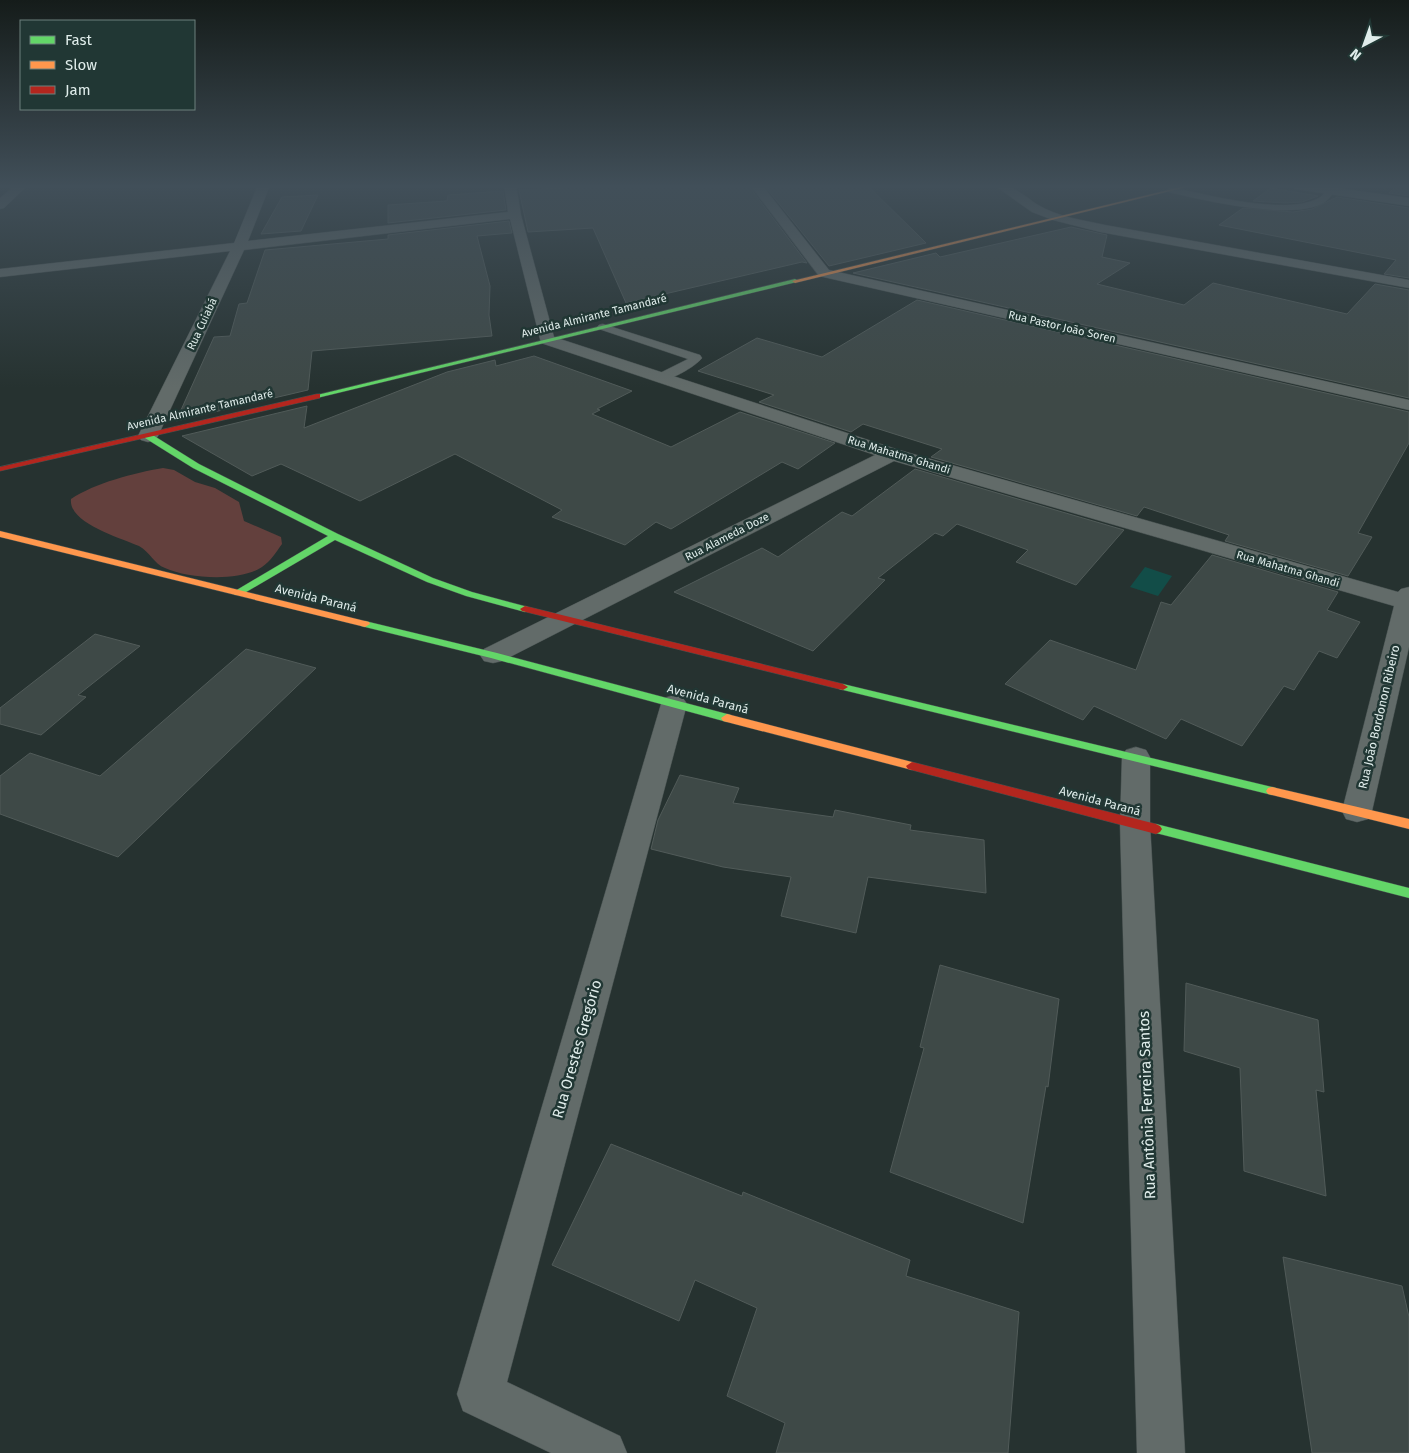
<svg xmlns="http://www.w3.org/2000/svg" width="1409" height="1453" font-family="'Fira Sans',sans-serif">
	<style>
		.green { fill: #63403d }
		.water { fill: #124d48 }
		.building { fill: #3e4947; stroke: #515b59 }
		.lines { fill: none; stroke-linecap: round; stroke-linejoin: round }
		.lane-casing { stroke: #454f4e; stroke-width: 1 }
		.street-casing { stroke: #454f4e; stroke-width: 1 }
		.fast-casing { stroke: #454f4e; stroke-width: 1 }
		.slow-casing { stroke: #454f4e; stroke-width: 1 }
		.jam-casing { stroke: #454f4e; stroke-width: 1 }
		.lane { fill: #626b69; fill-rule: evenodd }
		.street { fill: #626b69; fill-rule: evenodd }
		.fast { fill: #63d668; fill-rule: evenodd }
		.slow { fill: #ff974d; fill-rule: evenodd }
		.jam { fill: #b3261e; fill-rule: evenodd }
		.labels { text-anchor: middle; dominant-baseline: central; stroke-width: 5; stroke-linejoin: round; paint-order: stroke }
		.far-street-label { font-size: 11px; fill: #e0edeb; stroke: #213734 }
		.street-label { font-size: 12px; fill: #e0edeb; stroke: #213734 }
		.near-street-label { font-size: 15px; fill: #e0edeb; stroke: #213734 }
	</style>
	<rect width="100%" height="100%" fill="#263230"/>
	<path class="green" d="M163 468 174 470 195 482 215 488 239 502 244 521 281 537 282 544C276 552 271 561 262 567 240 582 189 579 165 568 154 564 150 552 139 546 121 538 68 523 71 499 95 483 134 473 163 468Z"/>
	<polygon class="water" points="1145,567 1172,576 1158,596 1130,587"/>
	<g class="building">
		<polygon points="561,185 748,185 807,263 802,262 626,303 593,228 528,232 519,190 562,188"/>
		<polygon points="764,185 867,185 926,243 829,266"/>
		<polygon points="1397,185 1409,185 1409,196 1389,193"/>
		<polygon points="1271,188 1318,196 1302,202 1285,203 1253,201"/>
		<polygon points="503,191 506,210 388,223 388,205 447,201 448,195"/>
		<polygon points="318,195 301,231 261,234 282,197"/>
		<polygon points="1337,197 1409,208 1409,278 1384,274 1396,260 1219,225 1243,208 1293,212 1312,209"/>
		<polygon points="509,221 512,233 477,236 490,286 489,315 492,336 312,351 308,390 176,421 214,337 230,336 239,304 247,303 265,250 388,239 388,235"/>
		<polygon points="1071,227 1107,235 1102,257 1130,263 1097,284 1184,305 1213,283 1347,314 1375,284 1409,290 1409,398 853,273 936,253 940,257"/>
		<polygon points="917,300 1409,412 1409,443 1358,533 1372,537 1348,576 1225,541 1229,535 1144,507 1137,516 931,457 942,449 863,424 851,432 759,402 774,395 698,371 757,338 822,357"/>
		<polygon points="534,356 632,391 597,409 600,410 592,414 671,447 740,412 835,443 798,469 782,462 671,529 656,522 625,545 552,517 562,510 455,454 360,501 281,464 252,476 182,436 307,406 304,428 447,372 495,360 496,366"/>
		<polygon points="915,469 1124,530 1076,585 1016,562 1028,550 957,524 943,536 935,533 878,578 885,580 813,651 674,592 762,548 778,557 842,512 852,516"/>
		<polygon points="1212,555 1338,592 1327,610 1360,622 1337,658 1319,651 1294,690 1284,686 1242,746 1181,719 1166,739 1094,706 1083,720 1005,684 1050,640 1136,670 1161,602 1171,605"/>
		<polygon points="95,634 140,646 78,695 86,697 41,735 0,724 0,708"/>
		<polygon points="246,649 316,668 118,857 0,814 0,776 30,753 100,776"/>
		<polygon points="680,775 739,788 733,803 833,817 835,810 911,825 910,830 984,840 986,893 868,877 856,933 781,916 791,877 723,867 651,849 658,820"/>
		<polygon points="940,965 1059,999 1048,1087 1046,1086 1023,1223 890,1172 924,1048 920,1047"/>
		<polygon points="1186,983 1318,1020 1324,1092 1316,1090 1326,1196 1244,1171 1240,1068 1184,1051"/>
		<polygon points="611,1144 742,1196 743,1192 910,1260 906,1276 1019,1312 1008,1453 776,1453 785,1423 727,1396 757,1308 695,1280 679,1321 552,1265"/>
		<polygon points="1283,1257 1402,1286 1409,1317 1409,1453 1312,1453"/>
	</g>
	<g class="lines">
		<defs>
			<g id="lane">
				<polygon points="1380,185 1389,185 1385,188"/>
				<path d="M1171 187C1207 195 1284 215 1317 199 1322 197 1325 192 1328 188L1335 190C1332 194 1329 199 1325 202 1295 222 1203 200 1168 192L1167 190Z"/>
				<path d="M603 324 700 355 702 358C695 367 667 383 656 381L654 378 656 375 688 359 599 329 597 327 599 325Z"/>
			</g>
			<g id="street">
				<polygon points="16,185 28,185 4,208 0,209 0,198"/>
				<polygon points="258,185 270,185 248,241 508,212 504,185 516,185 521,215 554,337 899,450 1398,592 1401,589 1409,587 1409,647 1372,811 1368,819 1357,822 1346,819 1342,811 1394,606 894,461 502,661 493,663 484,661 480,655 484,649 875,455 541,343 510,219 244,250 158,436 155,440 148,442 141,440 138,436 230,251 0,277 0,269 234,243"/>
				<polygon points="750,185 762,185 829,270 1409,400 1409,410 819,276"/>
				<path d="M994 185C1012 183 1024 196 1038 205 1058 217 1083 220 1105 225L1409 280V288L1100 232 1053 220 1032 212Z"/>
				<polygon points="1289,185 1316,185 1409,198 1409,206 1295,189"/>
				<polygon points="674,695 683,698 687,704 507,1382 620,1436 627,1453 551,1453 463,1411 457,1394 661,704 665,698"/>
				<polygon points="1136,747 1146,750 1150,757 1150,824 1185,1453 1137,1453 1120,824 1122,757 1126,750"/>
			</g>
			<g id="fast">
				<polygon points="795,279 797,280 797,282 317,398 313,396"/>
				<polygon points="145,434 151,434 199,464 338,534 433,578 472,592 528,607 530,609 525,612 466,596 427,582 335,540 241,595 235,595 233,593 235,591 328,536 193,468 145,438"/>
				<polygon points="365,621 497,653 731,715 733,718 727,722 491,658 361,626 360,624"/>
				<polygon points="843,684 1272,787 1276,788 1278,791 1276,794 1272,795 839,689 838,687"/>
				<polygon points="1156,824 1409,888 1409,898 1152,832 1150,829 1152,826"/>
			</g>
			<g id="slow">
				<polygon points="1189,185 1195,185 795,283 792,281"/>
				<polygon points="0,531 369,622 370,624 365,627 0,537"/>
				<polygon points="727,714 912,762 918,766 912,770 723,721 721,718"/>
				<polygon points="1272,787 1409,819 1409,829 1268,794 1266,791 1268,788"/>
			</g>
			<g id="jam">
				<polygon points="317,394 320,394 320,398 0,471 0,467"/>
				<polygon points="525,606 843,684 848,687 843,690 522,611 520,609"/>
				<polygon points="912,762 1156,824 1160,826 1162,829 1160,832 1156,834 908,769 906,766"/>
			</g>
		</defs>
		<use href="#lane" class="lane-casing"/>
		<use href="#street" class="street-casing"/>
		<use href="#fast" class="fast-casing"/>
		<use href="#slow" class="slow-casing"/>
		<use href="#jam" class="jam-casing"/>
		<use href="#lane" class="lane"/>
		<use href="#street" class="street"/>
		<use href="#fast" class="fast"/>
		<use href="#slow" class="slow"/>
		<use href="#jam" class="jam"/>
	</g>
	<linearGradient id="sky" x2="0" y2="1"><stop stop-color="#151c1a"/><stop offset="0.48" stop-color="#414f59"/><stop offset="1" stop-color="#414f59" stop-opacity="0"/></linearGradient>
	<rect width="1409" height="388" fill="url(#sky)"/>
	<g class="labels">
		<g class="far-street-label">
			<text transform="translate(594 316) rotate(-14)">Avenida Almirante Tamandaré</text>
			<text transform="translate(202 324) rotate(-65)">Rua Cuiabá</text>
			<text transform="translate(1062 327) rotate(13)">Rua Pastor João Soren</text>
			<text transform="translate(200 410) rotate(-13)">Avenida Almirante Tamandaré</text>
			<text transform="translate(899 455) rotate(17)">Rua Mahatma Ghandi</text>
			<text transform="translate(727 537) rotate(-27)">Rua Alameda Doze</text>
			<text transform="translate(1288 569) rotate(16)">Rua Mahatma Ghandi</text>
		</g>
		<g class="street-label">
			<text transform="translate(316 598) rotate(14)">Avenida Paraná</text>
			<text transform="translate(708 699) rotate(15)">Avenida Paraná</text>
			<text transform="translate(1379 717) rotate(-77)">Rua João Bordonon Ribeiro</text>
			<text transform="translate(1100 801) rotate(15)">Avenida Paraná</text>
		</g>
		<g class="near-street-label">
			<text transform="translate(577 1049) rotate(-74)">Rua Orestes Gregório</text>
			<text transform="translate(1147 1105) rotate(-92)">Rua Antônia Ferreira Santos</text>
		</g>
	</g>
	<rect x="20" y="20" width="175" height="90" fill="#213734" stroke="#6d807d"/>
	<rect x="30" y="36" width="25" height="8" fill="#63d668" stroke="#6d807d"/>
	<text x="65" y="45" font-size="15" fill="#e0edeb">Fast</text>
	<rect x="30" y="61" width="25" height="8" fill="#ff974d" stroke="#6d807d"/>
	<text x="65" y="70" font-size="15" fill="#e0edeb">Slow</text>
	<rect x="30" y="86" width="25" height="8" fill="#b3261e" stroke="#6d807d"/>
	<text x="65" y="95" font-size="15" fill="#e0edeb">Jam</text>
	<g transform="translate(1364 45) rotate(221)" stroke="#213734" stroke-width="4" paint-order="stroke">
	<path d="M0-4L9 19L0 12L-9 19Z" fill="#e0edeb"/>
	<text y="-8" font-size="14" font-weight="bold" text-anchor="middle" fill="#e0edeb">N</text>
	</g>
</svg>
